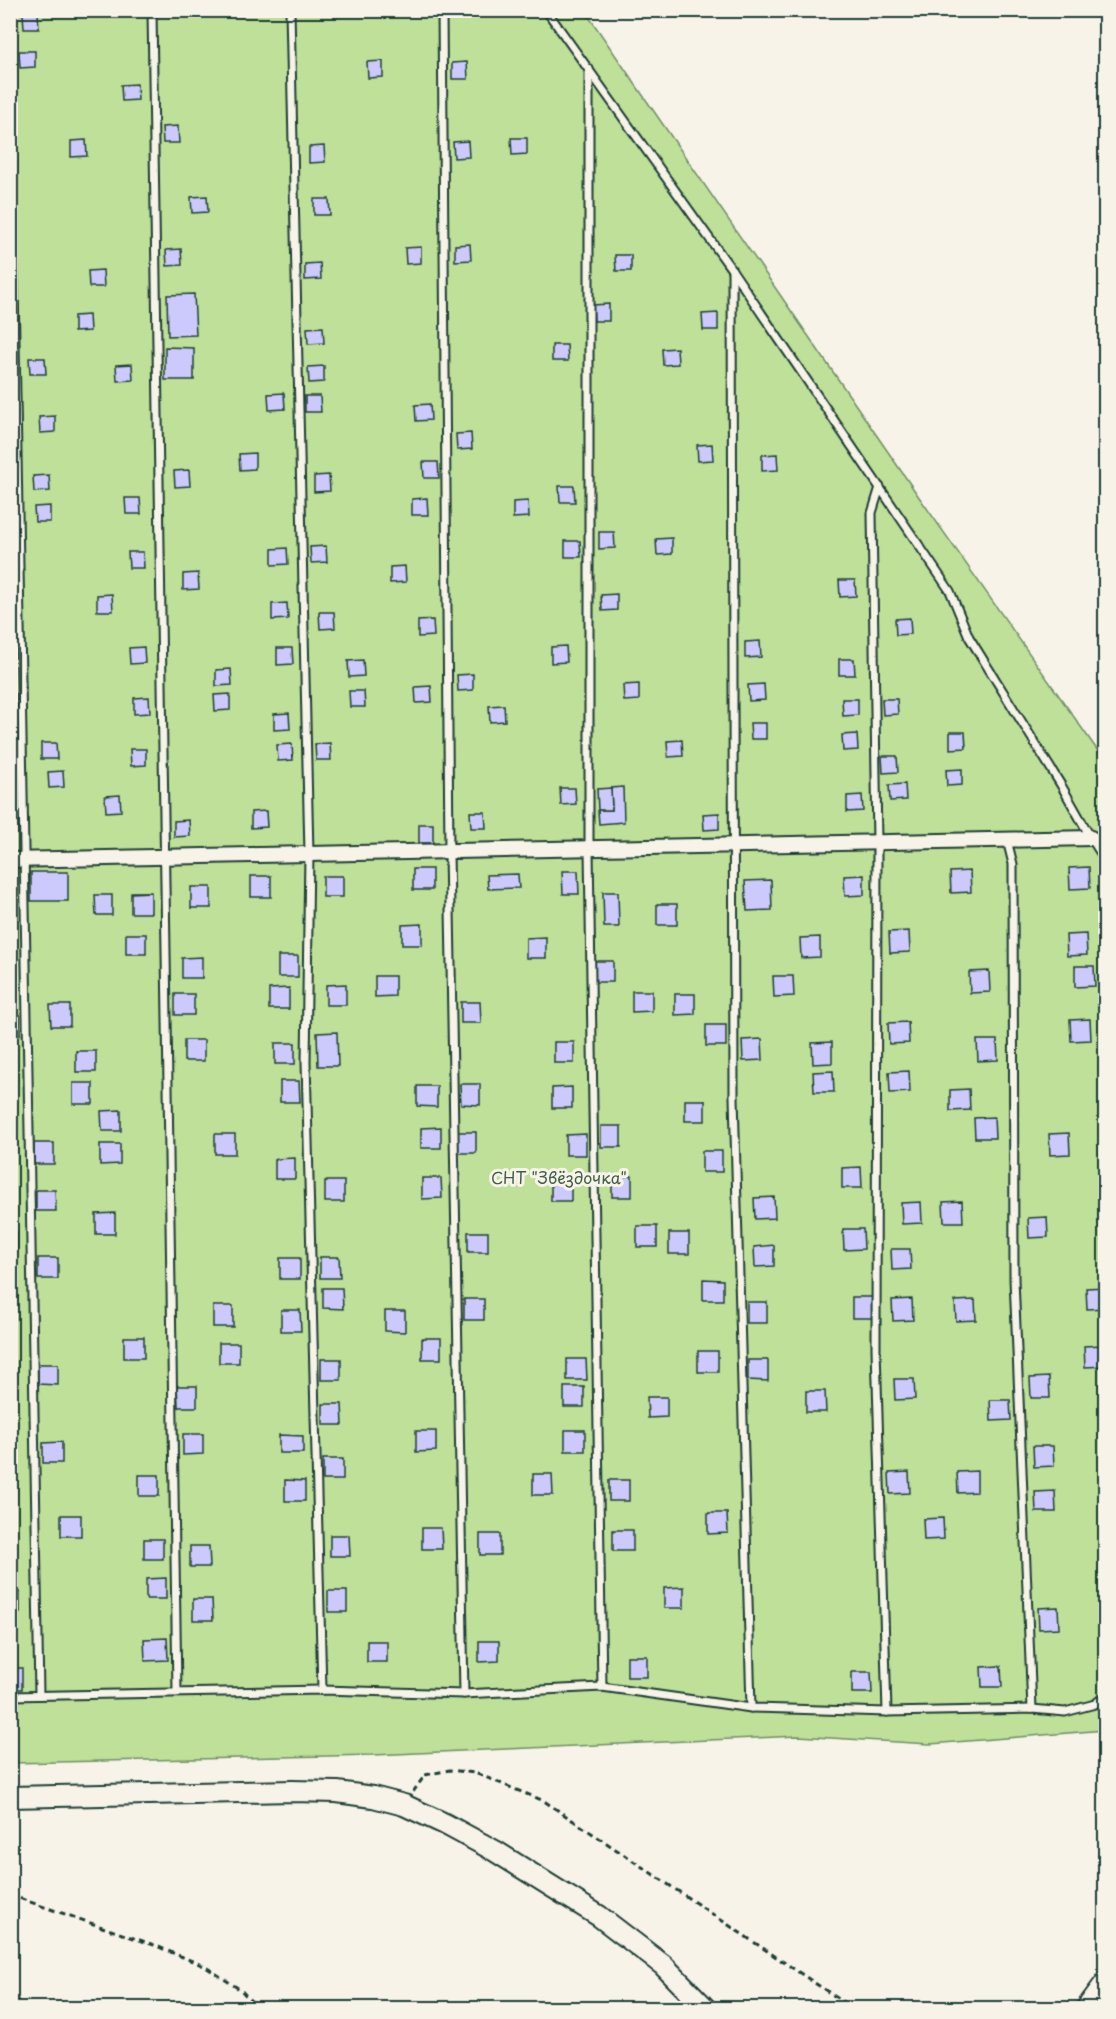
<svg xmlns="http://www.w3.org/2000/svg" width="1116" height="2019" font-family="'Playpen Sans',sans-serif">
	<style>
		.green { fill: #bee099; stroke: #6e8e66; stroke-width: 1.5 }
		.building { fill: #cccafc; stroke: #1f3d34; stroke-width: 1.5 }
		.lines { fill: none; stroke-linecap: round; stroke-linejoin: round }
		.lane-casing { stroke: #1f3d34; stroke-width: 11 }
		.street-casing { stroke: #1f3d34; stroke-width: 18 }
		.secondary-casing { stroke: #1f3d34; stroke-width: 24 }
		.path { stroke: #1f3d34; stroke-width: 3; stroke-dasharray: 6 4.5; stroke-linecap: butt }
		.lane { stroke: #f7f3e8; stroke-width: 7 }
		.street { stroke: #f7f3e8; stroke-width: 14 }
		.secondary { stroke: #f7f3e8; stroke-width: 20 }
		.labels { text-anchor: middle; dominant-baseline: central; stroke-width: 6; stroke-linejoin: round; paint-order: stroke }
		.park-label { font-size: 16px; fill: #3f5e48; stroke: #f7f3e8 }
	</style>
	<rect width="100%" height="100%" fill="#f7f3e8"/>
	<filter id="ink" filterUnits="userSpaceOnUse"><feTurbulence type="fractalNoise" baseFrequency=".0167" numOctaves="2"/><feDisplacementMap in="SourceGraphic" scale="12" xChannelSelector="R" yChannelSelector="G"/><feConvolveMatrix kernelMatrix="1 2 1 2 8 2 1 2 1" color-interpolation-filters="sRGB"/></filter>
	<g filter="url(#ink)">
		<polygon class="green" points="10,11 585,11 919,497 1105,761 1105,1730 930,1744 798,1736 373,1755 11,1763"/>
		<g class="building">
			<polygon points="23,13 38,13 39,29 24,29"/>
			<polygon points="19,51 35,51 35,67 20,68"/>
			<polygon points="383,61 383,77 368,78 367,62"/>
			<polygon points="467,62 468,79 452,79 452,63"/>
			<polygon points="137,84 138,100 122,101 121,85"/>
			<polygon points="178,126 179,143 163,143 162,127"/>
			<polygon points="511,138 527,138 527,154 512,155"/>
			<polygon points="86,140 87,156 71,157 71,141"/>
			<polygon points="468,141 469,157 454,158 453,142"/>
			<polygon points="324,146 325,162 309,163 309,147"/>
			<polygon points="207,196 208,212 192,213 191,197"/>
			<polygon points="314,199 329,199 330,215 314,215"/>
			<polygon points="470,244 471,260 455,261 455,245"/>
			<polygon points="421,247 421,263 406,264 405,248"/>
			<polygon points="181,249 182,265 167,266 166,250"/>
			<polygon points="615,255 631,255 631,271 616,271"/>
			<polygon points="320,263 321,279 305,280 305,264"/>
			<polygon points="103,270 104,287 89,287 88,271"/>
			<polygon points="194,294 196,335 168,336 167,295"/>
			<polygon points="609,304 609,321 594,321 593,305"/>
			<polygon points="718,313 718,330 703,330 702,314"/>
			<polygon points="89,315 90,331 74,332 74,316"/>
			<polygon points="323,327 324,343 308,344 307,328"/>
			<polygon points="552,345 567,345 568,361 552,361"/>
			<polygon points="165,347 194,348 194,380 165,380"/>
			<polygon points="677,348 678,364 663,365 662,349"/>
			<polygon points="29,358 45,358 46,374 30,374"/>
			<polygon points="132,364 133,380 117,381 116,365"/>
			<polygon points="324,366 324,382 309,383 308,367"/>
			<polygon points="284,393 285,409 269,410 268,394"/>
			<polygon points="305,396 320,396 321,412 305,412"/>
			<polygon points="430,404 431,420 416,421 415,405"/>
			<polygon points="55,416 55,432 40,433 39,417"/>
			<polygon points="471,433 472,449 457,450 456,434"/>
			<polygon points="712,444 713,460 698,461 697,445"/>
			<polygon points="255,453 255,469 240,470 239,454"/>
			<polygon points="777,454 778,470 762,471 762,455"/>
			<polygon points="423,462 438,462 439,478 424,478"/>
			<polygon points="189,470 190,486 175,487 174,471"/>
			<polygon points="49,475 50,491 34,492 33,476"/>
			<polygon points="329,475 330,491 314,492 314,476"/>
			<polygon points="559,486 574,486 575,502 560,502"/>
			<polygon points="125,498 140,498 141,514 126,514"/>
			<polygon points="427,498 428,515 412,515 412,499"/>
			<polygon points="528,501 529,517 513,518 513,502"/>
			<polygon points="50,506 50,522 35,522 34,507"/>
			<polygon points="599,532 614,532 615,548 599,549"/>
			<polygon points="672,538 672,554 657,555 656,539"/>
			<polygon points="565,541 580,541 581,557 565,557"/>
			<polygon points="326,546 327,562 311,563 310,547"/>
			<polygon points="287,548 288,564 272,565 272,549"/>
			<polygon points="128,552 143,552 144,568 129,568"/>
			<polygon points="405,566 406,582 390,583 390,567"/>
			<polygon points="198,573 199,589 183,590 183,574"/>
			<polygon points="839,580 855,580 856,596 840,597"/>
			<polygon points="112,594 113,611 97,611 97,595"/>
			<polygon points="617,594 617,610 602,611 601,595"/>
			<polygon points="287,603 288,619 272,620 272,604"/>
			<polygon points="319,612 334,612 335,628 320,629"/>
			<polygon points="910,618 911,634 896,635 895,619"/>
			<polygon points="433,620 434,636 418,637 418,621"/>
			<polygon points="760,641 761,657 745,658 745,642"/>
			<polygon points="566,646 567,662 551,663 551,647"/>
			<polygon points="144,647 145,663 130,664 129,648"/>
			<polygon points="277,648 292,648 293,664 277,665"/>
			<polygon points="839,659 854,659 855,675 839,675"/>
			<polygon points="363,660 364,676 349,677 348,661"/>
			<polygon points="231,669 232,685 216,686 216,670"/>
			<polygon points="473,674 473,690 458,691 457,675"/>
			<polygon points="639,684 639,700 624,701 623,685"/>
			<polygon points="764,684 765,700 749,701 748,685"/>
			<polygon points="431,686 432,702 416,703 415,687"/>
			<polygon points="349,691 364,691 365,707 350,707"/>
			<polygon points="230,694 230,710 215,711 214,695"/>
			<polygon points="149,697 150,713 134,714 134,698"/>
			<polygon points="842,699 858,699 858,715 843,716"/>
			<polygon points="882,699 897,699 898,714 883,715"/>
			<polygon points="504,705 505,721 490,722 489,706"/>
			<polygon points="289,713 290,729 274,730 274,714"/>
			<polygon points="750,723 766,723 766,739 751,739"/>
			<polygon points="950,732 965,732 966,748 950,749"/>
			<polygon points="857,734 858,750 843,751 842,735"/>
			<polygon points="682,740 683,756 668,757 667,741"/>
			<polygon points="41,743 56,743 57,759 41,759"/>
			<polygon points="330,743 331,760 316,760 315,744"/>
			<polygon points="292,744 293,760 278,761 277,745"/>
			<polygon points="130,749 146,749 146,765 131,766"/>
			<polygon points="882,756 897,756 898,772 883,773"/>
			<polygon points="962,769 962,785 947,786 946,770"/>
			<polygon points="63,771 64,787 49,788 48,772"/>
			<polygon points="905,784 906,800 890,801 889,785"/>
			<polygon points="623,787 624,822 599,824 598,810 612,810 611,788"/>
			<polygon points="560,788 575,788 576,804 561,805"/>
			<polygon points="611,788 612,810 598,810 597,789"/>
			<polygon points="120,795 121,811 106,812 105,796"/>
			<polygon points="862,795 863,811 847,812 847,796"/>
			<polygon points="266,811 267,827 251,828 251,812"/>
			<polygon points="470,812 485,812 486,828 471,828"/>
			<polygon points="719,813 719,829 704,830 703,814"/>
			<polygon points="189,820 190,836 174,837 174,821"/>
			<rect x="419" y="824" width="14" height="19"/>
			<polygon points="1089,867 1090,888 1070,889 1069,868"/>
			<rect x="413" y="869" width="19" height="21"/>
			<polygon points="562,871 578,871 579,894 563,894"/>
			<polygon points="970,871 971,892 951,893 950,872"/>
			<rect x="31" y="872" width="37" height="29"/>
			<polygon points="518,874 519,888 488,889 487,875"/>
			<polygon points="864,875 864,895 845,896 844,876"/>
			<rect x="251" y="876" width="20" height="21"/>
			<rect x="323" y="876" width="20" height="21"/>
			<polygon points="771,880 772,910 747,911 745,881"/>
			<rect x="191" y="887" width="20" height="21"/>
			<polygon points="132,892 148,892 148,908 133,908"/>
			<polygon points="151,892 151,913 131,913 131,893"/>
			<polygon points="603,892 618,892 619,927 604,927"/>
			<polygon points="95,895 112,895 112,915 96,915"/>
			<rect x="657" y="904" width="20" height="21"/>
			<rect x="10" y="908" width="4" height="21"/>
			<polygon points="422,924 422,945 402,945 402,925"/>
			<polygon points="909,931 910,952 890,953 889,932"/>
			<rect x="126" y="934" width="20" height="20"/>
			<polygon points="1086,934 1087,955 1067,956 1066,935"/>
			<polygon points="546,937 546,958 526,958 526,938"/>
			<polygon points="820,937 820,957 801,958 800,938"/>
			<rect x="278" y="956" width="20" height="21"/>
			<polygon points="202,957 202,978 182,978 182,958"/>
			<rect x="593" y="961" width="20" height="21"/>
			<polygon points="1075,966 1094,966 1095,986 1075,987"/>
			<polygon points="989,971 990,992 970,993 969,972"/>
			<polygon points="375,976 395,976 395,996 375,997"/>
			<polygon points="773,976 793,976 794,996 774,997"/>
			<polygon points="346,984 346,1005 326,1005 326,985"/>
			<polygon points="289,988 289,1009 269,1009 269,989"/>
			<polygon points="632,991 652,991 652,1011 632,1012"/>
			<rect x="175" y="994" width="19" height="21"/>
			<polygon points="675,994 695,994 695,1014 675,1015"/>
			<polygon points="461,1002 480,1002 481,1023 461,1023"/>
			<polygon points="50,1005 70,1005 70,1026 51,1026"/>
			<rect x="10" y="1015" width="10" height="20"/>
			<polygon points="1090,1019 1091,1040 1071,1041 1070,1020"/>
			<polygon points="908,1022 909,1043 889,1044 888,1023"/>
			<rect x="706" y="1025" width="20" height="21"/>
			<polygon points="337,1032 338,1066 318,1066 317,1033"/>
			<polygon points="762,1039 763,1060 743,1061 742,1040"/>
			<rect x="184" y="1040" width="20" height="21"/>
			<polygon points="977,1040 997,1040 998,1060 978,1061"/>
			<rect x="554" y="1042" width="20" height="21"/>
			<polygon points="832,1042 832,1063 813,1064 812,1043"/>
			<rect x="275" y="1043" width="20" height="21"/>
			<rect x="76" y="1051" width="20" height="21"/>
			<polygon points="833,1071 834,1092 814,1092 813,1072"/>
			<polygon points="909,1071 910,1092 890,1093 889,1072"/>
			<polygon points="280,1081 299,1081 300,1102 280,1102"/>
			<rect x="73" y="1083" width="20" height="21"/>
			<polygon points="460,1084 480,1084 480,1105 461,1104"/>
			<polygon points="417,1086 437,1086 437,1107 417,1106"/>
			<polygon points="572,1087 572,1108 552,1108 552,1088"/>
			<polygon points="969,1089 970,1110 950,1111 950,1090"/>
			<rect x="685" y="1100" width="20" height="21"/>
			<polygon points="121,1110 121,1131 102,1131 101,1111"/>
			<polygon points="994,1117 995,1138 975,1138 974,1118"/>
			<rect x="601" y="1126" width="20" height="21"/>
			<polygon points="441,1127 441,1148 421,1148 421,1128"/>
			<rect x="456" y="1132" width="20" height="21"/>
			<polygon points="1069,1133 1070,1154 1050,1155 1049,1134"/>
			<rect x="215" y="1134" width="20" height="20"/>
			<polygon points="586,1134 586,1155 566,1155 566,1135"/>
			<rect x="34" y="1143" width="20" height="21"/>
			<polygon points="100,1144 120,1144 120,1164 100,1165"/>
			<rect x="702" y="1151" width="20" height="21"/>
			<polygon points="295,1158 295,1179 275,1179 275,1159"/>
			<polygon points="861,1167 862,1188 842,1188 842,1168"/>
			<rect x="612" y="1176" width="20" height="21"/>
			<polygon points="422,1178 441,1178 442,1198 422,1199"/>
			<rect x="551" y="1180" width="20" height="21"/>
			<rect x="325" y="1181" width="19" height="21"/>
			<rect x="10" y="1188" width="4" height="21"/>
			<polygon points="36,1190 55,1190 56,1211 36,1211"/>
			<polygon points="774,1197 775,1218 755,1219 754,1198"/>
			<polygon points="962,1201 963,1222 944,1222 943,1202"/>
			<polygon points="921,1202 922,1223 902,1224 901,1203"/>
			<polygon points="115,1213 115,1234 96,1234 96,1214"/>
			<polygon points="1047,1217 1048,1237 1029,1238 1028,1218"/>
			<rect x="637" y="1226" width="20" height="21"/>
			<polygon points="843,1229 863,1229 864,1249 844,1250"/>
			<rect x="10" y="1232" width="7" height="20"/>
			<rect x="468" y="1232" width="20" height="20"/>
			<rect x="669" y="1233" width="20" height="21"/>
			<polygon points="774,1245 774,1266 755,1267 754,1247"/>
			<polygon points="891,1249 910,1249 911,1269 892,1270"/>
			<polygon points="320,1257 339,1257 340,1278 320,1278"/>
			<rect x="38" y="1258" width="20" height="21"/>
			<rect x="280" y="1258" width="20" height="21"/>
			<polygon points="703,1279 723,1280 723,1300 703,1300"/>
			<polygon points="10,1284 16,1284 17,1305 10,1305"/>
			<polygon points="1106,1287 1106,1308 1087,1309 1086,1288"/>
			<polygon points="323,1288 342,1288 343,1309 323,1308"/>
			<rect x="852" y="1297" width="20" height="21"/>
			<rect x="464" y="1299" width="20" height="21"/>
			<polygon points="912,1299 913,1320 893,1321 892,1300"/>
			<polygon points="975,1300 976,1320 956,1321 955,1301"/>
			<rect x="747" y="1302" width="20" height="21"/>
			<rect x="213" y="1306" width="20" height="21"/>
			<polygon points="281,1310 300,1310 301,1331 281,1331"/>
			<polygon points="385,1311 405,1311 405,1332 385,1331"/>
			<rect x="124" y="1337" width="20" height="21"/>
			<rect x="422" y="1338" width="19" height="21"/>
			<rect x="219" y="1343" width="20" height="20"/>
			<polygon points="1104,1345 1105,1366 1085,1367 1084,1346"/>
			<rect x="698" y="1351" width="20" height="21"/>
			<rect x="321" y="1359" width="20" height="21"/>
			<polygon points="567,1359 586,1359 587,1380 567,1380"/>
			<polygon points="748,1360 768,1360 768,1381 748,1380"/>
			<polygon points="38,1364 58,1364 58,1385 38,1384"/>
			<polygon points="1049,1377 1050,1398 1031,1398 1030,1378"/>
			<polygon points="894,1379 914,1379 915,1399 895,1400"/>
			<polygon points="177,1386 197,1386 197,1407 178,1407"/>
			<rect x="564" y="1387" width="20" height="20"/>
			<polygon points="806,1391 825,1391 826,1412 806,1412"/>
			<polygon points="647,1397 667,1397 667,1417 648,1418"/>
			<polygon points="990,1400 1010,1400 1011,1420 991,1421"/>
			<polygon points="323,1404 342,1404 343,1425 323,1425"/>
			<rect x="565" y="1430" width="20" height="21"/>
			<polygon points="416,1431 436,1431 436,1451 416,1452"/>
			<polygon points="183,1434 203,1434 203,1454 183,1455"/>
			<polygon points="279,1435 303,1436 303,1453 279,1453"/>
			<polygon points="62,1442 62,1463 43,1463 43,1443"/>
			<polygon points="1033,1446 1053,1446 1054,1466 1034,1467"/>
			<rect x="323" y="1459" width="20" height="21"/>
			<polygon points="977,1471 977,1492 958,1493 957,1472"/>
			<polygon points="909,1472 910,1493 890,1494 889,1473"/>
			<polygon points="533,1474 552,1474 553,1495 533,1495"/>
			<rect x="139" y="1475" width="20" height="21"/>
			<polygon points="285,1480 305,1481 305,1501 285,1501"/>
			<rect x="609" y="1480" width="20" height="21"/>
			<polygon points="1055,1491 1056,1512 1036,1512 1035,1492"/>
			<polygon points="708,1513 727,1513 728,1533 708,1534"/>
			<rect x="61" y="1515" width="20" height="21"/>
			<polygon points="943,1518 944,1539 924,1540 923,1519"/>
			<polygon points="422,1528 441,1528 442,1549 422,1549"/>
			<rect x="613" y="1530" width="20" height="21"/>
			<rect x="480" y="1534" width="20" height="21"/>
			<polygon points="330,1535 349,1535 350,1556 330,1556"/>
			<rect x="144" y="1539" width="19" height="20"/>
			<polygon points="190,1546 209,1546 210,1567 190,1567"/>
			<polygon points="166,1578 166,1599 146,1599 146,1579"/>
			<polygon points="684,1587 684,1608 664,1608 664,1588"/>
			<rect x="328" y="1591" width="19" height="21"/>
			<rect x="10" y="1592" width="10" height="21"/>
			<polygon points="193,1599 212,1599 213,1620 193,1620"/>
			<polygon points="1058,1607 1059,1628 1039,1629 1038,1608"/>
			<polygon points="167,1638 168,1660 145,1661 144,1639"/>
			<rect x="367" y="1641" width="20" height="21"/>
			<polygon points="479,1641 499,1641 499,1661 479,1662"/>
			<rect x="627" y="1656" width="20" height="21"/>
			<polygon points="1001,1666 1002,1687 982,1687 981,1667"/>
			<rect x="10" y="1668" width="12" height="21"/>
			<polygon points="852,1672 871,1672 872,1693 852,1693"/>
		</g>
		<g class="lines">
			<defs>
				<g id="lane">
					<polyline points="152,10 177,1692"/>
					<polyline points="290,10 309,854 306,1062 322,1690"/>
					<polyline points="442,10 449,852 464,1694"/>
					<polyline points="546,10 732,270 950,591 969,637 1061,785 1091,838 1106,842"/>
					<polyline points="10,60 39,1695"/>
					<polyline points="589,69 589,850 602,1687"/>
					<polyline points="732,270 734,1097 751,1708"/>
					<polyline points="880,487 872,513 877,843 876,1349 887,1712"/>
					<polyline points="1091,838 1102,855 1106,892"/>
					<polyline points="1007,840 1013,864 1014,1279 1032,1709"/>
					<polyline points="10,1696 322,1690 464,1694 602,1687 751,1708 887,1712 1032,1709 1065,1712 1095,1704 1106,1695"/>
				</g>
				<g id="street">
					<polyline points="10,860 1091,838"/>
					<polyline points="1083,2008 1106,1977"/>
				</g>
				<polyline id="secondary" points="10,1797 292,1791 337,1792 373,1797 404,1805 445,1824 495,1851 599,1916 663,1965 705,2008"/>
			</defs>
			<use href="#lane" class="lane-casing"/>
			<use href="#street" class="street-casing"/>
			<use href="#secondary" class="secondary-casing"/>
			<g class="path">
				<polyline points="413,1792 425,1775 450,1770 475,1773 544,1801 852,2008"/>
				<polyline points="10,1895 154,1945 204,1966 241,1990 257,2008"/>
			</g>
			<use href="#lane" class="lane"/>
			<use href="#street" class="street"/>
			<use href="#secondary" class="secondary"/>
		</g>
	</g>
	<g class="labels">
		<g class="park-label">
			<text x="559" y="1177">СНТ "Звёздочка"</text>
		</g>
	</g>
	<rect width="1116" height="2019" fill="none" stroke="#f7f3e8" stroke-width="36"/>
	<rect x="18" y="18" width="1080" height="1983" fill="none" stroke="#1f3d34" stroke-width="2" filter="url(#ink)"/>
</svg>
